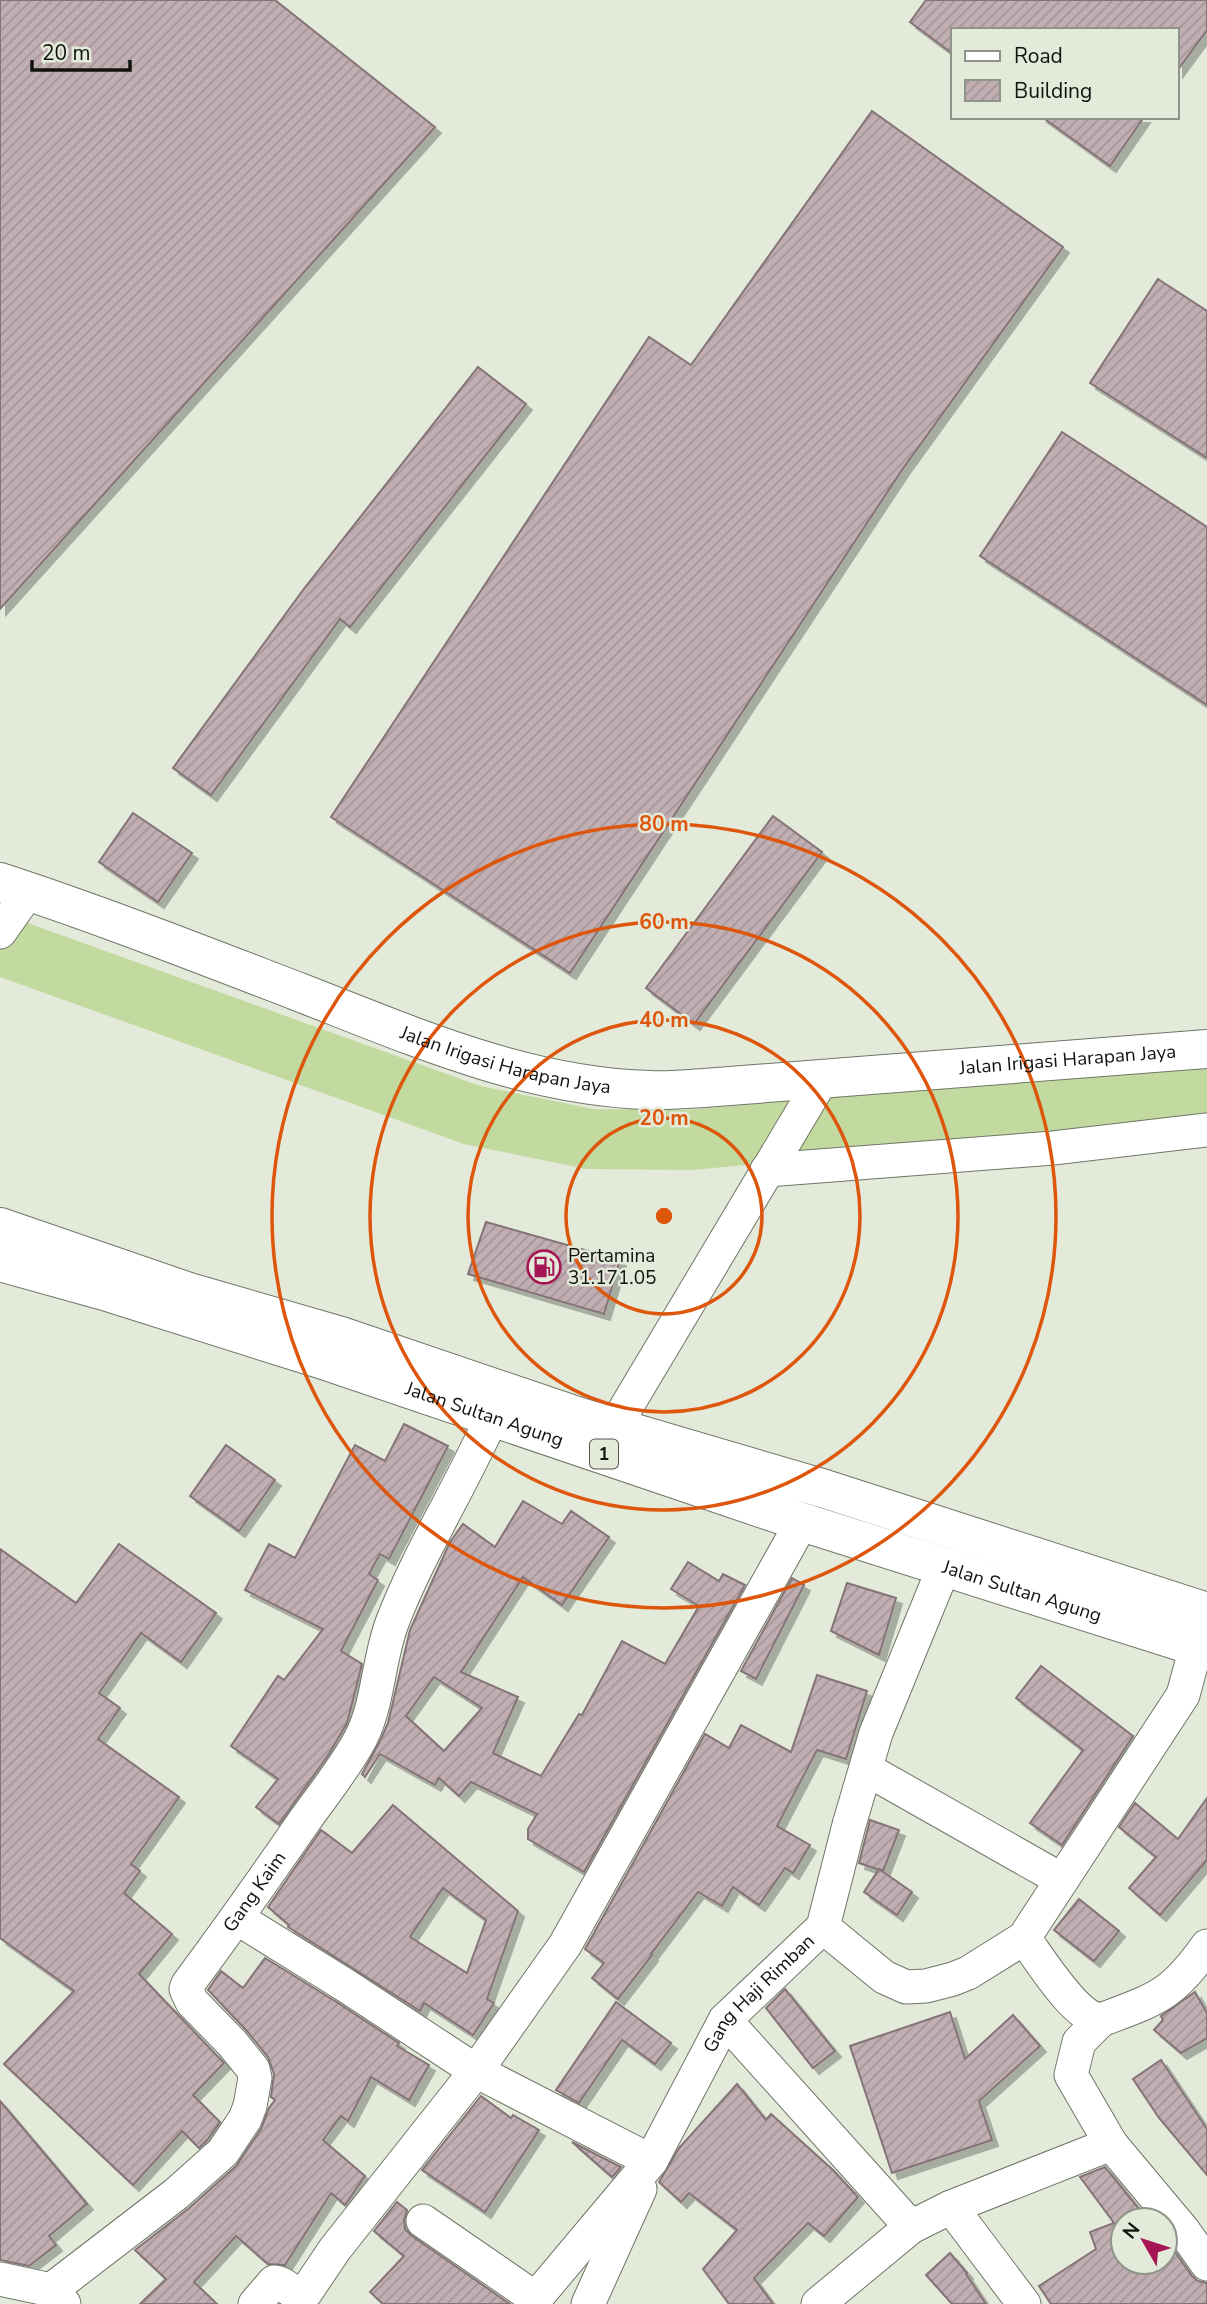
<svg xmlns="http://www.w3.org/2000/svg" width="1207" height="2304" font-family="'Nunito Sans',sans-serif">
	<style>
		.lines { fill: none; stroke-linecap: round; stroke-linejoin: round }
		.river { stroke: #c2da9f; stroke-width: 60 }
		.building { fill: url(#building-hatch); stroke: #847377; stroke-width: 2; fill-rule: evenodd; filter: url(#shadow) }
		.minor-casing { stroke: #6f7567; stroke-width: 35 }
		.tertiary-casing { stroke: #6f7567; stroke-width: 40 }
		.trunk-casing { stroke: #6f7567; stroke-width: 40 }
		.minor { stroke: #fff; stroke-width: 33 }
		.tertiary { stroke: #fff; stroke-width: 38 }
		.trunk { stroke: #fff; stroke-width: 38 }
		.ring { fill: none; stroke: #dd560c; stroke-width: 3.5 }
		.labels { text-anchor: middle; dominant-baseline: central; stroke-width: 5; stroke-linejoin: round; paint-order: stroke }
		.shield { fill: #e3eada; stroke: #50544b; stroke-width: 2 }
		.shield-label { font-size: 18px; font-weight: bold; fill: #11140e }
		.street-label { font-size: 19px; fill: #11140e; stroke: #e3eada }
		.poi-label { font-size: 19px; fill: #11140e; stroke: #e3eada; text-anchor: start }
		.centre { fill: #dd560c; stroke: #e3eada; stroke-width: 3.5 }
		.ring-label { font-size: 21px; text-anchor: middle; font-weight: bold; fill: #dd560c; stroke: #e3eada; stroke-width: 5; stroke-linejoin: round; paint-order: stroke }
	</style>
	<defs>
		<pattern id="building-hatch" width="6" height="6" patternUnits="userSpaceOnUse" patternTransform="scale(1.75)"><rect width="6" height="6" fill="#c0aeb2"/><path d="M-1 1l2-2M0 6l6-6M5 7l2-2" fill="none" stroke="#a49598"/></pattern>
		<filter id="shadow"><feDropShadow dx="6" dy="6" stdDeviation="0" flood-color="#0004"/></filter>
	</defs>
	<rect width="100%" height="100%" fill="#e3eada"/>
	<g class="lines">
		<polyline class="river" points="0,945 472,1115 590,1139 689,1140 1207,1093"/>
	</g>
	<g class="building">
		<polygon points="0,0 275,0 435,127 0,609"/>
		<polygon points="926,0 1207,0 1207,30 1177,71 1177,30 953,30 953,54 910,22"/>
		<polygon points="872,111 1063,247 902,470 570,973 331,817 649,337 691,365"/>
		<polygon points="1042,117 1144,117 1110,166"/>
		<polygon points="1158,279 1207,311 1207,458 1090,383"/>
		<polygon points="478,367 526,404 350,627 340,619 211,795 173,768 303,590"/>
		<polygon points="1062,432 1207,527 1207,705 980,556"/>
		<polygon points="133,813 192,853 158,902 99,862"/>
		<polygon points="773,816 822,852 694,1024 646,988"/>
		<polygon points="486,1222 620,1260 604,1314 468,1274"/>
		<polygon points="404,1424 448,1446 389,1559 380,1554 369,1574 378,1580 341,1651 362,1664 347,1723 329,1754 279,1824 256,1807 278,1779 231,1746 278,1676 284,1680 323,1629 245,1590 269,1544 295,1558 355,1445 385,1461"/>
		<polygon points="226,1445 275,1480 239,1531 190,1496"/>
		<path d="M523 1501 562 1524 571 1511 609 1537 562 1605 523 1577 461 1672 518 1697 493 1753 541 1776 579 1714 582 1715 622 1641 665 1664 699 1606 671 1589 688 1562 719 1581 723 1574 745 1585 584 1872 528 1839V1829L537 1814 471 1782 459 1796 439 1778 435 1785 380 1754 365 1777 362 1774 381 1739 388 1723 410 1630 450 1542 463 1524 495 1547ZM434 1677 482 1708 444 1751 406 1716Z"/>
		<polygon points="119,1544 216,1613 181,1662 141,1633 99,1693 120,1708 98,1739 179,1797 131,1864 140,1871 124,1893 172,1934 139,1974 224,2063 193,2095 220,2122 208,2139 199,2148 182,2131 133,2185 4,2064 74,1991 0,1938 0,1549 76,1603"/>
		<polygon points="792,1578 804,1585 756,1679 741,1671"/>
		<polygon points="847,1583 896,1598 879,1655 831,1631"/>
		<polygon points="1041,1666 1133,1736 1062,1845 1030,1823 1083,1750 1016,1698"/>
		<polygon points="817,1675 867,1691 846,1759 817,1750 777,1826 810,1845 793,1873 785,1868 759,1905 733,1887 722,1906 698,1892 651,1954 652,1955 618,1999 592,1978 604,1963 585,1949 705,1734 729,1748 741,1725 791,1752"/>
		<polygon points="1207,1798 1207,1860 1160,1915 1129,1888 1156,1857 1119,1827 1135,1803 1178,1839"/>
		<path d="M393 1805 518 1911 487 1999 494 2003 473 2035 424 2003 420 2011 288 1927 289 1925 268 1907 321 1830 352 1853ZM443 1888 486 1920 467 1973 410 1937Z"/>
		<polygon points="870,1820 899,1830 883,1871 859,1863"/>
		<polygon points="879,1869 912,1892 897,1915 864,1892"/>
		<polygon points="1079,1899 1119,1931 1094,1961 1054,1930"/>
		<polygon points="265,1958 335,2001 399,2043 397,2046 429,2065 409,2100 371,2077 348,2121 341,2116 323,2140 365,2176 345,2205 331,2193 285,2265 268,2264 236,2236 194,2282 217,2304 140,2304 166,2279 135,2250 188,2209 236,2166 261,2129 269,2108 275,2100 271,2097 274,2074 268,2057 246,2030 208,1990 221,1971 243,1988"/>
		<polygon points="785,1989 835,2051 813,2068 766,2008"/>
		<polygon points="1195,1992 1207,2013 1207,2038 1181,2053 1154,2030 1163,2020 1161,2016"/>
		<polygon points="616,2002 671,2043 655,2064 622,2040 579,2103 556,2090"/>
		<polygon points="950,2012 965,2059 1013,2015 1040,2046 979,2101 992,2140 892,2173 850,2046"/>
		<polygon points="1161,2060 1207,2129 1207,2175 1159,2118 1133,2079"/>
		<polygon points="737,2084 766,2120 771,2114 833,2170 858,2197 824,2236 808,2223 754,2278 773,2304 729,2304 703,2269 737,2230 689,2193 681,2202 659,2182 679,2148"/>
		<polygon points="481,2096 511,2118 513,2115 539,2130 485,2212 422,2170"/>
		<polygon points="0,2101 87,2204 49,2236 56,2245 29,2266 0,2260"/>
		<polygon points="572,2142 621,2167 612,2177"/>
		<polygon points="1105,2167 1148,2220 1123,2220 1123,2262 1165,2262 1165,2238 1192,2276 1198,2281 1207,2283 1207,2304 1051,2304 1039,2286 1096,2249 1090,2232 1114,2223 1080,2177"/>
		<polygon points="397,2202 407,2210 404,2220 405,2229 412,2236 510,2304 383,2304 370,2292 404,2256 374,2231"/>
		<polygon points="950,2253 967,2273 966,2274 986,2304 952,2304 926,2275"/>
	</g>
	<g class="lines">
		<defs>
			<g id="minor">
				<polyline points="0,932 29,891"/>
				<polyline points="767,1170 1053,1148 1207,1130"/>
				<polyline points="615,1426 822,1079"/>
				<polyline points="866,1769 1062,1880"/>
				<polyline points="237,1918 345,1985 476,2071 651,2161"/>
				<polyline points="823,1927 884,1977 906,1987 926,1986 953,1979 968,1973 1024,1938 1183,1695 1196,1647"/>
				<path d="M1024 1938C1040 1959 1075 2018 1101 2020 1156 1999 1172 1996 1207 1946"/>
				<polyline points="725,2020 911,2227"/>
				<polyline points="1101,2020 1079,2042 1071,2075 1111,2144 1183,2230 1207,2264"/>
				<polyline points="951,2207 1111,2144"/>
				<polyline points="423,2221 535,2298"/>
				<polyline points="0,2279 51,2290 64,2304"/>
				<path id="s1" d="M51 2290 176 2194 223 2152 245 2119 250 2106 255 2078 253 2069 232 2043 192 2002 186 1989 188 1984C228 1930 267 1875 305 1820 323 1795 342 1771 357 1745 379 1708 377 1663 392 1623 419 1552 461 1487 492 1417"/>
				<path d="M255 2304 274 2282C284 2282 291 2293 301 2295L306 2292 335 2249 476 2071 565 1945 802 1522"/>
				<path id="s2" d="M531 2304 651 2161 725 2020 823 1927 849 1825 876 1733 944 1567"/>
				<polyline points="588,2304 640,2189"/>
				<polyline points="818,2304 911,2227 951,2207 1024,2304"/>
			</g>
			<g id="tertiary">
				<path id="s3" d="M0 882C101 915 200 954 299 992 412 1036 527 1087 650 1090 668 1091 686 1089 704 1088L1207 1049"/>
			</g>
			<g id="trunk">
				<polyline points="0,1227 189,1292 341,1336 580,1417 825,1489 1207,1612"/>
				<path id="s4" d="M0 1262 104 1291 323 1360 802 1522 1207 1650"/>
			</g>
		</defs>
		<use href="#minor" class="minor-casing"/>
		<use href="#tertiary" class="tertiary-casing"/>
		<use href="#trunk" class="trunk-casing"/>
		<use href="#minor" class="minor"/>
		<use href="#tertiary" class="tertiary"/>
		<use href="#trunk" class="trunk"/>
	</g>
	<g class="ring">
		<circle cx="664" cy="1216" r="98"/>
		<circle cx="664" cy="1216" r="196"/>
		<circle cx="664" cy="1216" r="294"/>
		<circle cx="664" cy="1216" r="392"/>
	</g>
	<defs>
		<symbol id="fuel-ring" viewBox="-11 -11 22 22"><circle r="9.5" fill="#e3eada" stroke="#a51555" stroke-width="1.5"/><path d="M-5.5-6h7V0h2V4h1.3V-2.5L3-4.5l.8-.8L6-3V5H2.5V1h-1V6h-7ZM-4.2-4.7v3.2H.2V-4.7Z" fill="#a51555"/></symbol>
	</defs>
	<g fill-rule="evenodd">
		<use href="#fuel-ring" x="525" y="1248" width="38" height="38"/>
	</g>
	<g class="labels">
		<rect class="shield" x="590" y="1439.5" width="28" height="29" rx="5"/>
		<g class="shield-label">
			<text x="604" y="1454">1</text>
		</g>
		<g class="street-label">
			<text stroke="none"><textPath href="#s3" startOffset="537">Jalan Irigasi Harapan Jaya</textPath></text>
			<text stroke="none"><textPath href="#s3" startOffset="1104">Jalan Irigasi Harapan Jaya</textPath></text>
			<text stroke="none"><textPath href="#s4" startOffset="508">Jalan Sultan Agung</textPath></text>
			<text stroke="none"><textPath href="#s4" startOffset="1074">Jalan Sultan Agung</textPath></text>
			<text stroke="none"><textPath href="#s1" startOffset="536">Gang Kaim</textPath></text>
			<text stroke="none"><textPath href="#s2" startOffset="388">Gang Haji Rimban</textPath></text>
		</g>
		<g class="poi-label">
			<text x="568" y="1256">Pertamina<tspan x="568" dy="22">31.171.05</tspan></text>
		</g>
	</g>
	<circle cx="664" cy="1216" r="10" class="centre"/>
	<g class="ring-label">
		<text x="664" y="831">80 m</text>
		<text x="664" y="929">60 m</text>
		<text x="664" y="1027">40 m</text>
		<text x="664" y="1125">20 m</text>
	</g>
	<rect x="951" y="28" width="228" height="91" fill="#e3eada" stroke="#8f9488" stroke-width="2"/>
	<rect x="965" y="51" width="35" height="10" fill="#ffffff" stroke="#8f9488" stroke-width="2"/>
	<text x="1014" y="63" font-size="21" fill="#11140e">Road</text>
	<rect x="965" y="80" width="35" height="21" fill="url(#building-hatch)" stroke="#8f9488" stroke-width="2"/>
	<text x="1014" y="98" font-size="21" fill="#11140e">Building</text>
	<g transform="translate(1144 2241) rotate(309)"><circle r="33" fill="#e3eada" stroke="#8f9488" stroke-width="2"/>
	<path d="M0-5L12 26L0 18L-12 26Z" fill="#a51555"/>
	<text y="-10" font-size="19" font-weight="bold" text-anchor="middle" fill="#11140e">N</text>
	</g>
	<path d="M32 60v10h98v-10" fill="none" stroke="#11140e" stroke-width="3.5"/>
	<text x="42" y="60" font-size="21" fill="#11140e" stroke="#e3eada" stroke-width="5" paint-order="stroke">20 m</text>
</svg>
